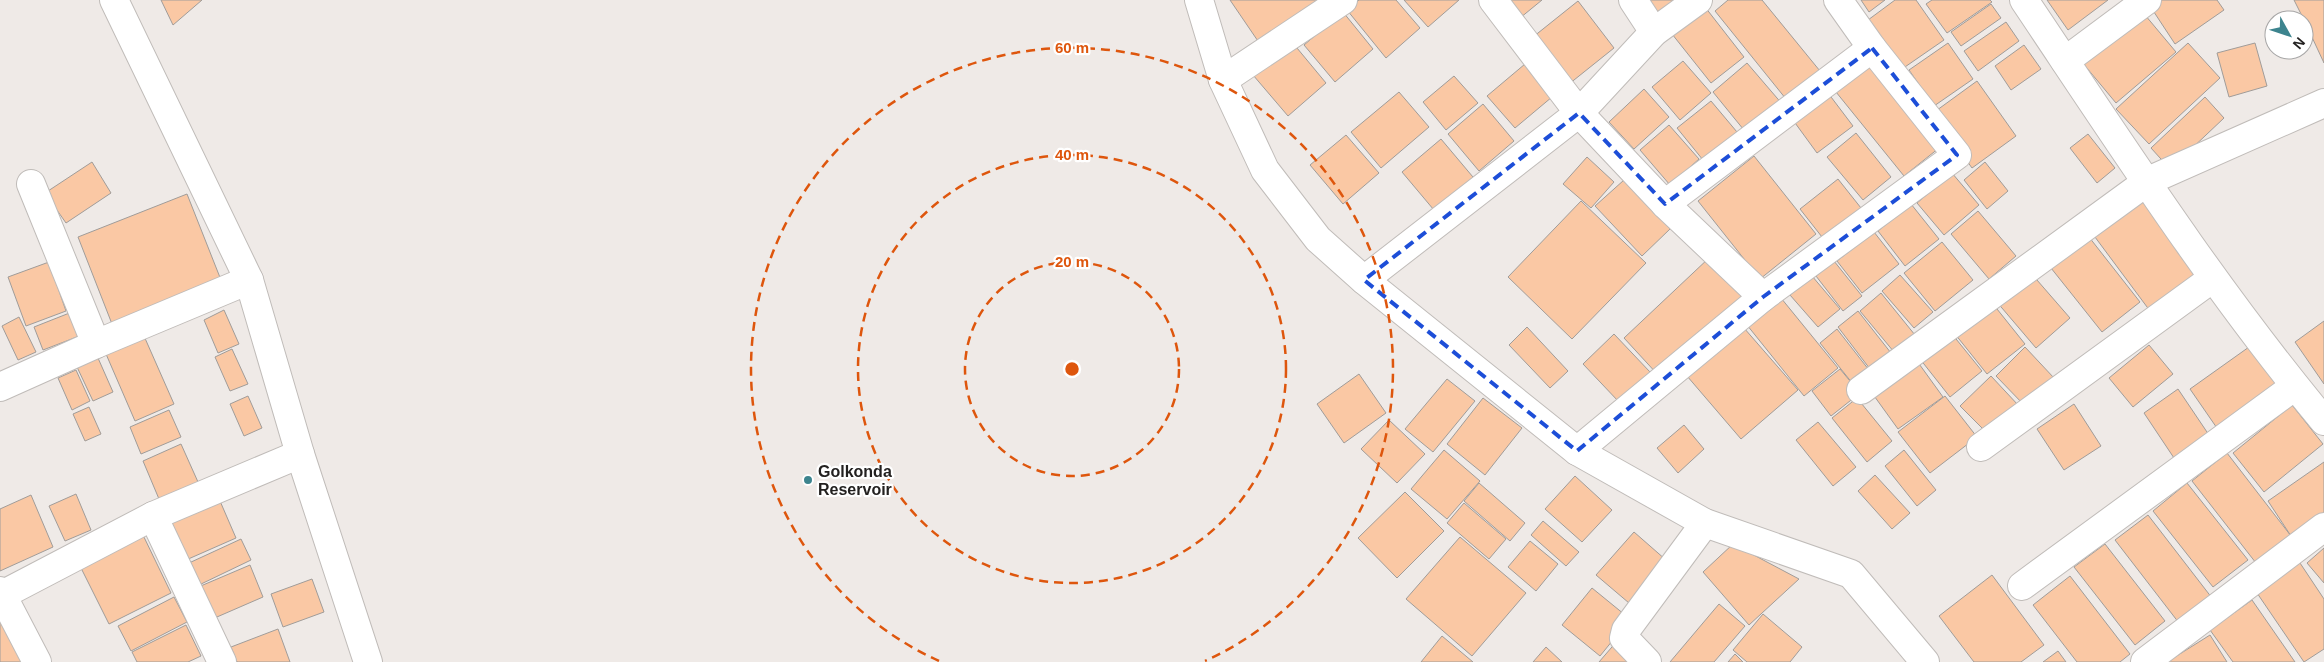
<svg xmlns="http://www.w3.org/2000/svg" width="2324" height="662" font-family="Arial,sans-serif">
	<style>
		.building { fill: #fac8a4; stroke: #a09c99 }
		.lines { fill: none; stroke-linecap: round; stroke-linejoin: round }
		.minor-casing { stroke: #c0bcb9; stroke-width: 30 }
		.tertiary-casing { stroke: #c0bcb9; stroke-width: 30 }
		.minor { stroke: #fff; stroke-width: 28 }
		.tertiary { stroke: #fff; stroke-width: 28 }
		.marked { fill: none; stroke: #1d4ed8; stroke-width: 4; stroke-dasharray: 10 6; stroke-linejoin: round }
		.ring { fill: none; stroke: #de560d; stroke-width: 2.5; stroke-dasharray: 9 6 }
		.poi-dot { fill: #3d848e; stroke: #fff; stroke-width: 2 }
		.labels { text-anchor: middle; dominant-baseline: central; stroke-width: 4.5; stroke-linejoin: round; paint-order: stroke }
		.poi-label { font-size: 16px; font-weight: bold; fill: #232120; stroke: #fff; text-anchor: start }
		.centre { fill: #de560d; stroke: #fff; stroke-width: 2.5 }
		.ring-label { font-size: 15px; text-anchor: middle; font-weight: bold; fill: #de560d; stroke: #fff; stroke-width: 4.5; stroke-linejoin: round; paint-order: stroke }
	</style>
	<rect width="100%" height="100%" fill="#efeae7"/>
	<g class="building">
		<polygon points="161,0 202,0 173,25"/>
		<polygon points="1230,0 1330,0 1262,47"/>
		<polygon points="1359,0 1396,0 1420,28 1386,58 1347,10"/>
		<polygon points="1404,0 1459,0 1428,27"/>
		<polygon points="1506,0 1542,0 1520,18"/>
		<polygon points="1643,0 1691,0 1660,23"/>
		<polygon points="1728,0 1762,0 1820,71 1786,99 1715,11"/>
		<polygon points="1861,0 1885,0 1869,12"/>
		<polygon points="1895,0 1916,0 1944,40 1902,69 1868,20"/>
		<polygon points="1932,0 1990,0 1992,2 1947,33 1926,4"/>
		<polygon points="2047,0 2108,0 2068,30"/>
		<polygon points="2160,0 2217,0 2224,10 2175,44 2150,6"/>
		<polygon points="2294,0 2324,0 2324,63 2304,20"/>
		<polygon points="1578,1 1614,48 1569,84 1533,37"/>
		<polygon points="1991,4 2001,18 1961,46 1951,32"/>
		<polygon points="1705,7 1744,57 1711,83 1672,34"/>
		<polygon points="2140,9 2176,52 2116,103 2081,61"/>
		<polygon points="1343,12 1373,49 1335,82 1304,45"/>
		<polygon points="2006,22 2019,41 1978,71 1964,51"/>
		<polygon points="1292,42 1326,83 1288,116 1253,75"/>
		<polygon points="1948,43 1973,79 1934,106 1909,70"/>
		<polygon points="2188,43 2220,78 2149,144 2116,109"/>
		<polygon points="2255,43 2267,86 2229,97 2217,53"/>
		<polygon points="2024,45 2041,69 2011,90 1995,66"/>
		<polygon points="1875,59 1944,144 1904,176 1836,92"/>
		<polygon points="1683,61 1711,93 1680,120 1652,87"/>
		<polygon points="1747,63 1783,105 1748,135 1713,92"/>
		<polygon points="1525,64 1552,97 1515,128 1487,96"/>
		<polygon points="1454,76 1478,103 1446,130 1423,102"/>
		<polygon points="1977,81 2016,136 1972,168 1933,113"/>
		<polygon points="1644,89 1669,117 1634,149 1609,122"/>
		<polygon points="1825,89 1853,126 1817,153 1790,116"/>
		<polygon points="1399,92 1429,127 1381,168 1351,132"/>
		<polygon points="2205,97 2224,118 2170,169 2151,148"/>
		<polygon points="1711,101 1737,132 1703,160 1677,128"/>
		<polygon points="1483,104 1514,141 1479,171 1448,134"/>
		<polygon points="1669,125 1699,159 1670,185 1640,150"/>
		<polygon points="1856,133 1891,177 1863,200 1827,157"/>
		<polygon points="2088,134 2115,168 2097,183 2070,148"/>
		<polygon points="1346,135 1379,173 1343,204 1310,165"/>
		<polygon points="1441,139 1478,183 1439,216 1402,172"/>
		<polygon points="1754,156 1816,234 1760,279 1698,201"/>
		<polygon points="1587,157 1614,182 1591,208 1563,184"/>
		<polygon points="92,162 111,193 66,223 45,193"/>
		<polygon points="1985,162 2008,191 1987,209 1964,180"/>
		<polygon points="1952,173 1979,205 1944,235 1917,203"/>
		<polygon points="1838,179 1861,208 1822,237 1800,209"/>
		<polygon points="1624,180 1670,229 1642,256 1595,206"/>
		<polygon points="187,194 221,280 112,324 78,237"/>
		<polygon points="2141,197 2202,279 2153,315 2092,233"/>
		<polygon points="1581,201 1646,263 1572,339 1508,277"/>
		<polygon points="1911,204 1939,239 1905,266 1878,231"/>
		<polygon points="1978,211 2016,256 1989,279 1951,234"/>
		<polygon points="1874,232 1899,264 1862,293 1837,261"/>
		<polygon points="2089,237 2140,302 2102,332 2051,268"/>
		<polygon points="1942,242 1973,280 1935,311 1904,273"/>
		<polygon points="1710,257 1746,295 1659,376 1624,338"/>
		<polygon points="1834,261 1862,296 1843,311 1816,276"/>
		<polygon points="49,262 66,311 26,326 8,277"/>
		<polygon points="2030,272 2070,318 2036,348 1996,301"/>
		<polygon points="1900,275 1933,312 1914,328 1882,291"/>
		<polygon points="1812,276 1840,309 1818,327 1790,295"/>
		<polygon points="1881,293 1915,335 1894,352 1860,311"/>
		<polygon points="1781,298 1838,368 1804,396 1747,325"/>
		<polygon points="1993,304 2025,344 1987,374 1955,334"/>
		<polygon points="224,310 239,344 218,353 204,320"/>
		<polygon points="1858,311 1891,353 1870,369 1838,327"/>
		<polygon points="72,312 82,335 43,350 34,327"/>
		<polygon points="19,317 36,352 18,360 2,326"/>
		<polygon points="2324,321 2324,384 2295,342"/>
		<polygon points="1527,327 1568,371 1550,388 1509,345"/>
		<polygon points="1744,328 1798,390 1741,439 1687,376"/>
		<polygon points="1837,329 1869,370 1853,384 1820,343"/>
		<polygon points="1614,334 1650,372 1619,402 1583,364"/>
		<polygon points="1952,334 1982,371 1950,397 1920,359"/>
		<polygon points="144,336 174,404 135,421 106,354"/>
		<polygon points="2149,345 2173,374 2133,407 2109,378"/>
		<polygon points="2025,347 2054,378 2025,406 1996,376"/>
		<polygon points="2249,347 2279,388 2219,431 2190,389"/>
		<polygon points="232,349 248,384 230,391 215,357"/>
		<polygon points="98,358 113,392 93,401 77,367"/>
		<polygon points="1917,361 1943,397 1898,429 1872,393"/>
		<polygon points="1840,369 1860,393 1831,416 1812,391"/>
		<polygon points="76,370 90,401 72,410 58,378"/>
		<polygon points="1359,374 1386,413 1344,443 1317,404"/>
		<polygon points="1991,376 2019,406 1990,436 1960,406"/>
		<polygon points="1447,379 1475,401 1433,452 1405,429"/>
		<polygon points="2178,389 2209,435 2174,458 2144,413"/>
		<polygon points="248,396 262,428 244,436 230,404"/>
		<polygon points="1945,396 1977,437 1930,473 1898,432"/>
		<polygon points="1483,398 1522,428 1485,475 1447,444"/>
		<polygon points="1857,398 1892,441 1867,462 1832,418"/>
		<polygon points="2074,404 2101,446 2064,470 2037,429"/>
		<polygon points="2292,405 2323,444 2264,492 2233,453"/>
		<polygon points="89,407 101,434 85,441 73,414"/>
		<polygon points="169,410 181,437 141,454 130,427"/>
		<polygon points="1389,420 1425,454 1397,483 1361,449"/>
		<polygon points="1818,422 1856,467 1833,486 1796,440"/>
		<polygon points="1684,425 1704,449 1678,473 1657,448"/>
		<polygon points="181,444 198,482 159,499 143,461"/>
		<polygon points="1444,450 1480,481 1447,519 1411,489"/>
		<polygon points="1904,450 1936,490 1917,506 1885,466"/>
		<polygon points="2227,453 2291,536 2256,563 2192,481"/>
		<polygon points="2324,462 2324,513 2291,536 2268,501"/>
		<polygon points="1875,475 1910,513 1892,529 1858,491"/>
		<polygon points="1575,476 1612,510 1582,542 1545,509"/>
		<polygon points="1479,483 1525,523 1510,541 1464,501"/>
		<polygon points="2187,483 2248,560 2213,587 2153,511"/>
		<polygon points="1405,492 1444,531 1397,578 1358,538"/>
		<polygon points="76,494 91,530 65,541 49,506"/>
		<polygon points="31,495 53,547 0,571 0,509"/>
		<polygon points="220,501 236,538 186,560 170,523"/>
		<polygon points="1464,503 1506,539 1489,559 1447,523"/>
		<polygon points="2148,515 2212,598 2179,623 2115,540"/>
		<polygon points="1543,521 1579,552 1566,566 1531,535"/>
		<polygon points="1634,532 1666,560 1629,603 1596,575"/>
		<polygon points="142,533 171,593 109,624 79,564"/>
		<polygon points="1460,537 1526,593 1472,656 1406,599"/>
		<polygon points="241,539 251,560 199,585 189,563"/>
		<polygon points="1530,541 1558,564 1536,591 1508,567"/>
		<polygon points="1733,544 1799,579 1749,625 1703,572"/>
		<polygon points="2105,544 2165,621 2135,645 2074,567"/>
		<polygon points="2324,548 2324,583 2307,563"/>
		<polygon points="2300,563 2324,599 2324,649 2304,662 2257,593"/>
		<polygon points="250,565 263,597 210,620 196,588"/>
		<polygon points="1992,575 2044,645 2021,662 1974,662 1939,616"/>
		<polygon points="2070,576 2130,654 2120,662 2077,662 2033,605"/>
		<polygon points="312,579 324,612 283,627 271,594"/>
		<polygon points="1592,588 1630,619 1600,656 1562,625"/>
		<polygon points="174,597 187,622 131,651 118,626"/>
		<polygon points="2252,600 2295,662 2233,662 2210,630"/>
		<polygon points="1719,604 1745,626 1714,662 1670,662"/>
		<polygon points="0,612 31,662 0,662"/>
		<polygon points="1763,614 1802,647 1790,662 1747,662 1733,650"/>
		<polygon points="186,625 201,656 188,662 137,662 132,652"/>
		<polygon points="278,629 290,662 237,662 231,647"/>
		<polygon points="2210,635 2227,662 2167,662"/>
		<polygon points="1442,636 1473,662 1421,662"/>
		<polygon points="1618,640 1643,662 1599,662"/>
		<polygon points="1546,647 1562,662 1533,662"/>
		<polygon points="2058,651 2066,662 2043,662"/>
		<polygon points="1735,654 1743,662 1728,662"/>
	</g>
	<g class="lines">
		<defs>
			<g id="minor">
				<polyline points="114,0 249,280 300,454 368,662"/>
				<polyline points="1493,0 1579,113 1665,204 1763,297"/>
				<polyline points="1633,0 1654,32"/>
				<path d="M2024 0C2120 143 2214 289 2324 421"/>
				<polyline points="2065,61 2147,0"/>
				<polyline points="1223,80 1343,0"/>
				<polyline points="31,184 96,344"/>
				<polyline points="1665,204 1872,48"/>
				<polyline points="1364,280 1579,113 1654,32 1698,0"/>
				<polyline points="0,387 96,344 249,280"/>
				<polyline points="1861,390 2148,181 2324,103"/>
				<polyline points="1981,447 2213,278"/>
				<polyline points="1577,451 1763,297 1957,155 1872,48 1838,0"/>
				<polyline points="153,516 222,662"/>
				<polyline points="2022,586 2295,386"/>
				<polyline points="0,591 37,662"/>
				<polyline points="0,596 153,516 300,454"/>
				<polyline points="1647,662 1624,638 1626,630 1705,523"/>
				<polyline points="2145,662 2324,527"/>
			</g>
			<polyline id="tertiary" points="1199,0 1223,80 1265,170 1318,239 1364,280 1577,451 1705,523 1851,574 1925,662"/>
		</defs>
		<use href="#minor" class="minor-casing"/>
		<use href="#tertiary" class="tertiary-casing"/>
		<use href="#minor" class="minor"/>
		<use href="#tertiary" class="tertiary"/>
	</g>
	<path class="marked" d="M1872 48 1957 155 1763 297 1577 451 1364 280 1579 113 1665 204Z"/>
	<g class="ring">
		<circle cx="1072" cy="369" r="107"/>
		<circle cx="1072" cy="369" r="214"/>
		<path d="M939 661A321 321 0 1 1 1205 661"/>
	</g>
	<circle class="poi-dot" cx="808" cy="480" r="5"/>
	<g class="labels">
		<g class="poi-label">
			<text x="818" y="471">Golkonda<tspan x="818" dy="18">Reservoir</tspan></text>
		</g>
	</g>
	<circle cx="1072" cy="369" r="8" class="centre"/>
	<g class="ring-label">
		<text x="1072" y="53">60 m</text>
		<text x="1072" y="160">40 m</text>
		<text x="1072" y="267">20 m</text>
	</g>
	<g transform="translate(2289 35) rotate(130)"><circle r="24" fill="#ffffff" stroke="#a7a6a6"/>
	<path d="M0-4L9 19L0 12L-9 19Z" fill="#3d848e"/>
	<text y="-8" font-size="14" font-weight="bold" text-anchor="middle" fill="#232120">N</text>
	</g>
</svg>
